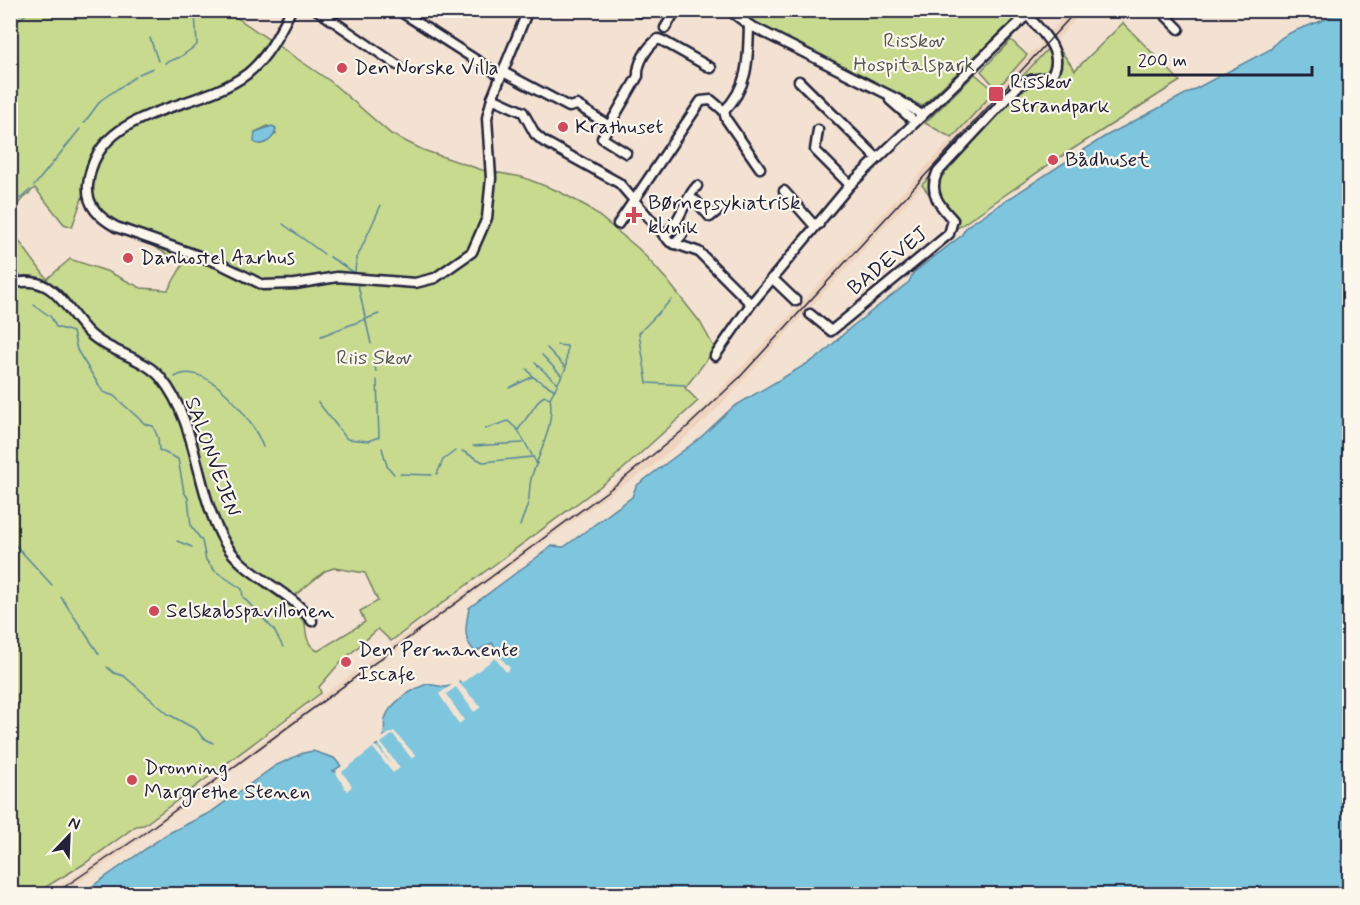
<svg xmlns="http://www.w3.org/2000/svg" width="1360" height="905" font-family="Mynerve,sans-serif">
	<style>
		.built { fill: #eed4be }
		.green { fill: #c7da8e; stroke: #747e64; stroke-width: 1.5; fill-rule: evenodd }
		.water { fill: #7ec6de; stroke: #59849d; stroke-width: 1.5 }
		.pier { fill: #f3e2d1 }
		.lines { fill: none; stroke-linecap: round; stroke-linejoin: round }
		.stream { stroke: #59849d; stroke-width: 1.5 }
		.minor-casing { stroke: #22223b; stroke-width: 13 }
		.minor { stroke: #fbf7ec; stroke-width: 8 }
		.tram { stroke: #22223b; stroke-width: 1.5 }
		.poi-dot { fill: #d1495b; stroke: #fbf7ec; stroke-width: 2 }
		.labels { text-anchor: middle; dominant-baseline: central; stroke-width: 4.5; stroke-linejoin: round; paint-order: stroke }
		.park-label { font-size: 21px; fill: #545954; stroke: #fbf7ec }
		.poi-label { font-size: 21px; fill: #22223b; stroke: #fbf7ec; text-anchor: start }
		.street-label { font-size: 21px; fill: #22223b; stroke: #fbf7ec }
	</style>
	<rect width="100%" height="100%" fill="#f3e2d1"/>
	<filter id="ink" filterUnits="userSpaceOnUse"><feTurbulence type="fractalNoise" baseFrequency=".0167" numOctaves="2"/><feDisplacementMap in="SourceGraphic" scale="12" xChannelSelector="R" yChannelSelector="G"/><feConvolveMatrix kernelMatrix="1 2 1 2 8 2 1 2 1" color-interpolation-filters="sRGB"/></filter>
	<g filter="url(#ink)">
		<polygon class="built" points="1070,11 1083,11 715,411 676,446 649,469 620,487 420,632 119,855 61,894 48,894 141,832 372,659 601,493 672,437 702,409 762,346 1033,50 1039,48 1040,42"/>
		<g class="green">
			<path d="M11 11H111L122 16 130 11H227L330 81 391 134 423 150 482 170 522 177 558 191 588 207 639 249 667 280 700 322 715 349 685 388 698 401 621 471 391 641 378 629 338 665 319 687 321 693 144 825 136 826 84 864 34 894H11V230L47 279 70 259 109 272 141 288 168 290 183 264 108 219 93 199 84 193 72 227 64 224 35 188 11 210ZM268 126 276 134 261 144 255 132ZM334 568 365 573 378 601 360 611 365 622 318 651C306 645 306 634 305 623L287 602 325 571Z"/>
			<polygon points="738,11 1023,11 922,106 748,19"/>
			<polygon points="1123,23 1180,81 1057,159 956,229 922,185 1054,42 1075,70"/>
			<polygon points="1011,40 1027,55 997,89 981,71"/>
			<polygon points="975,74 995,91 952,138 925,123"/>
		</g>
		<g class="water">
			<path d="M1338 11H1349V894H81L167 834 211 812 275 766 303 753 313 751 334 758 341 766 333 771 336 772 381 742C387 734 383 728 385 719 389 703 413 689 427 684L445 687 454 685 498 652 492 643 475 652C462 638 466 626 469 608L552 546 564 547 632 497 636 486 700 438 733 407 820 356 850 328 909 282 913 273 961 236 967 226 1104 137 1271 49C1285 26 1319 28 1338 11Z"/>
			<path d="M272 126 276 128C275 139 263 148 254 142L255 132Z"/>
		</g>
		<g class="pier">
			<polygon points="492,654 497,654 510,668 506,672 495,658 462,683 459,679"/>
			<polygon points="457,681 481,707 474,712 456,687 446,694 464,720 459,724 439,694"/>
			<polygon points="394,731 416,756 412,759 393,734 381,743 400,768 393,773 373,748 342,772 352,786 347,791 336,773 338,769 371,745 377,747 391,764 376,741"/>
		</g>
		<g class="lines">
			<g class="stream">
				<polyline points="10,26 32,10"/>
				<polyline points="150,38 158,61"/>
				<polyline points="165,63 180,57 197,45 195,13"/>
				<polyline points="139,74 153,68"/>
				<polyline points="84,123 101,100 135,77"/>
				<polyline points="34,186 80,129"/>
				<polyline points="10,201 21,198 30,190"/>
				<polyline points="283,224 324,254"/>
				<polyline points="330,257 355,273 356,260 381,205"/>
				<polyline points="10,266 15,269"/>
				<polyline points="358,285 371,344"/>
				<polyline points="671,300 639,333 647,383 685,385"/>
				<polyline points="34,305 51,317 56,327 73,332 77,350 103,392 114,396 145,424 153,426 158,438 159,450 178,459 184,492 188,498 191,526 202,541 206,560 215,571 242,589 243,597 274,630 283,647"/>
				<polyline points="321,336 379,314"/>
				<polyline points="547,348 565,367"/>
				<polyline points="542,355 562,376"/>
				<polyline points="374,359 376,372"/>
				<polyline points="535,363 558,384"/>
				<polyline points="527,369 533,377 555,390"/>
				<path d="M175 377C206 357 254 421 263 447"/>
				<polyline points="509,388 532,377"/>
				<polyline points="550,398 566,368 567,346 557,345"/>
				<polyline points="318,402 347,439 368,441 379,437 377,380"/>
				<polyline points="485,429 508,421 518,430 537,464"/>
				<path d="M518 430 540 399 545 396 550 398C555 422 540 453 532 475 529 485 530 494 528 503 526 511 522 519 520 526"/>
				<polyline points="473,446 523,443"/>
				<polyline points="382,448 387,466 394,474"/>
				<polyline points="462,451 483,462 532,457"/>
				<polyline points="400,474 432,475"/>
				<polyline points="437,474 443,460 455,451"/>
				<polyline points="10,539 52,585"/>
				<polyline points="177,541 192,547"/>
				<polyline points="61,597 99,654"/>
				<polyline points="107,667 114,673 124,676 168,714 197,730 202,737 213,743"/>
			</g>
			<defs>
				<g id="minor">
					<path d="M291 10C279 34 268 57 247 74 196 113 96 105 88 185 86 206 100 218 116 227L216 262 263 285 295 284 337 277 415 283 435 278 472 252 487 218 491 178 487 118 492 98 528 10"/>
					<polyline points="317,10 397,65"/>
					<polyline points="398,10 501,76"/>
					<polyline points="729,10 749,25 899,100 922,115"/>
					<polyline points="1160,10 1179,29"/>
					<polyline points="639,12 640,10"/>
					<polyline points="665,28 676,10"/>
					<polyline points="503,72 569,107 577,105 608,125"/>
					<polyline points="799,81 877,158"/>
					<polyline points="492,98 523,112 535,134 543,141 619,183 670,242 699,252 751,304"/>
					<polyline points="890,100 915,122"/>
					<polyline points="724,111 726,119 760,168"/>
					<polyline points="818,130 815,150 850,185"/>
					<path d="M626 153 602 138 638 76C637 63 647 47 658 39L663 41 711 68"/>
					<polyline points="784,191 812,223 819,224"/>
					<polyline points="689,198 696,201 710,217 721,208"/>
					<path d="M618 224 701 101 711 100 724 111C749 87 748 58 749 25"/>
					<path d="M664 236C683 219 682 202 697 186"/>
					<polyline points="674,244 682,235"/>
					<polyline points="772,278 796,301"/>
					<path d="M10 284C54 272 63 307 88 332 108 352 145 358 161 378 199 425 195 492 225 543 245 577 290 589 312 621"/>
					<path d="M810 314 831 331 949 234 953 220C940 206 928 193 937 173L1018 86 1031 80 1050 77C1068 56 1042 31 1027 15"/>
					<polyline points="715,356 751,304 850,185 1032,10"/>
				</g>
			</defs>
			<use href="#minor" class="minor-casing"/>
			<use href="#minor" class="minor"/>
			<polyline class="tram" points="54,894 143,834 617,484 687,427 739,378 1077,10"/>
		</g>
	</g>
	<g class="poi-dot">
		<circle cx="342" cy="68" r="6"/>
		<rect x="988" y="86" width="16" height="16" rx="3"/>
		<circle cx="563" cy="127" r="6"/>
		<circle cx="1053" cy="160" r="6"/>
		<path d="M631 206h6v6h6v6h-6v6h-6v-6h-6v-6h6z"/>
		<circle cx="128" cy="258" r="6"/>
		<circle cx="154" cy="611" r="6"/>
		<circle cx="346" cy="662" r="6"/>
		<circle cx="132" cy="780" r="6"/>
	</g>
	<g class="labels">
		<g class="park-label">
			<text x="914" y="41">Risskov<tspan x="914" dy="24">Hospitalspark</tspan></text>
			<text x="374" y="358">Riis Skov</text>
		</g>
		<g class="poi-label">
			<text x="354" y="68">Den Norske Villa</text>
			<text x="1010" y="82">Risskov<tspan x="1010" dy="24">Strandpark</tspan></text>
			<text x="575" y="127">Krathuset</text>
			<text x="1065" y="160">Bådhuset</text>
			<text x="648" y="203">Børnepsykiatrisk<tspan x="648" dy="24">klinik</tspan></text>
			<text x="140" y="258">Danhostel Aarhus</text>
			<text x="166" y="611">Selskabspavillonen</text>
			<text x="358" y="650">Den Permanente<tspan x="358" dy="24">Iscafe</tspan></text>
			<text x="144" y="768">Dronning<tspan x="144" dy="24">Margrethe Stenen</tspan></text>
		</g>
		<g class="street-label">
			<text transform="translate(888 261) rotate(-39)">BADEVEJ</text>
			<text transform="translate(212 457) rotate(70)">SALONVEJEN</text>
		</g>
	</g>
	<rect width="1360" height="905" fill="none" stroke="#fbf7ec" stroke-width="36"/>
	<rect x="18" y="18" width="1324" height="869" fill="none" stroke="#22223b" stroke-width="2" filter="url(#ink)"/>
	<g transform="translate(69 836) rotate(23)" stroke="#fbf7ec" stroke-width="4.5" paint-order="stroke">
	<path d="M0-4.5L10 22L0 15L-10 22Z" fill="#22223b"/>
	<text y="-9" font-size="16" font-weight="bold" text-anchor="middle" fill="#22223b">N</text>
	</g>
	<path d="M1129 66v9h183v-9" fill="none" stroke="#22223b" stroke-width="3"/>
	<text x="1138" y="66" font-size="18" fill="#22223b" stroke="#fbf7ec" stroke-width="4.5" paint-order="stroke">200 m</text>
</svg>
